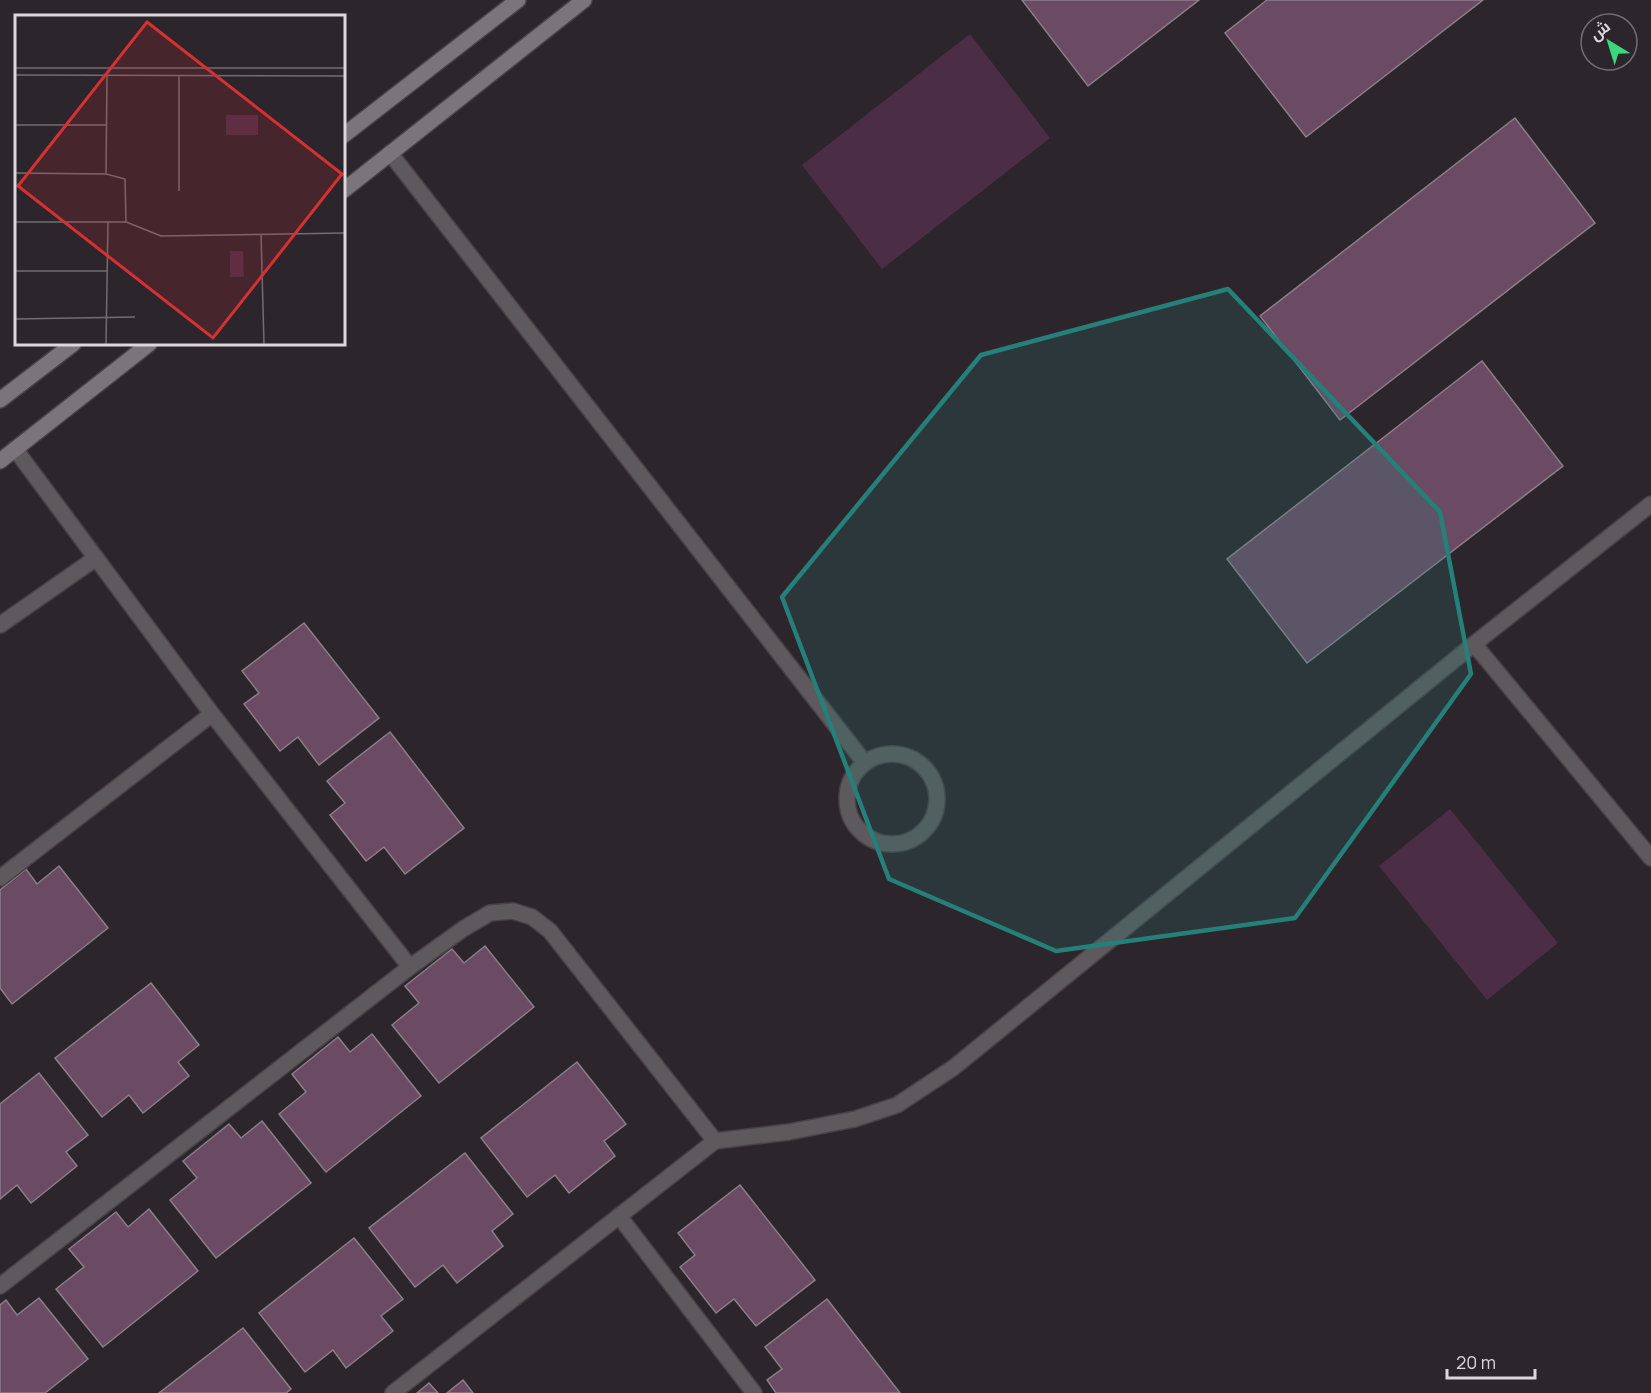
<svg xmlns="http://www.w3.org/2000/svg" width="1651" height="1393" font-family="Manrope,Cairo,sans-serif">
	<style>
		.green { fill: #4b2e46 }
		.building { fill: #6b4a64; stroke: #8a7f87; stroke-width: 1.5 }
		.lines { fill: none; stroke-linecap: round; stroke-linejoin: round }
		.lane-casing { stroke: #494148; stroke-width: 18 }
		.street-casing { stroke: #494148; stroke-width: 18 }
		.secondary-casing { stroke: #494148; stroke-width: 18 }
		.lane { stroke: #5d595c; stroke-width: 15 }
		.street { stroke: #5d595c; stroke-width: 15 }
		.secondary { stroke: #7b747a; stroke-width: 15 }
		.marked { fill: #248079; fill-opacity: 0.2; stroke: #248079; stroke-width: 4.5; stroke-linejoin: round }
		.inset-road { fill: none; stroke: #736c72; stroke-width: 1.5 }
		.view { fill: #d63131; fill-opacity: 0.15; stroke: #d63131; stroke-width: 3 }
		.inset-edge { fill: none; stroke: #dcd7db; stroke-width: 3 }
	</style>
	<rect width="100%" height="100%" fill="#2d252c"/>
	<g class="green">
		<polygon points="970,34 1050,138 882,269 802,165"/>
		<polygon points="1450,809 1558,943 1487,1000 1379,866"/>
	</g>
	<g class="building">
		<polygon points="1022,0 1199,0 1088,86"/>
		<polygon points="1267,0 1483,0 1306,137 1225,33"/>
		<polygon points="1515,118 1595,223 1340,420 1260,316"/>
		<polygon points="1482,361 1563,466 1307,663 1227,559"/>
		<polygon points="304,623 379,718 319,765 298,737 280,751 244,704 259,693 242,671"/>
		<polygon points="390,732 464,828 405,874 384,847 366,861 330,815 345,803 327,781"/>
		<polygon points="59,866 108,928 12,1004 0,988 0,890 26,869 37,884"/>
		<polygon points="485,946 534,1007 439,1083 392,1025 419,1003 405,986 452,949 464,963"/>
		<polygon points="151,983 199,1045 178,1062 189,1076 143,1113 129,1095 102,1117 55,1058"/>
		<polygon points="372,1034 421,1096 326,1172 279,1114 306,1092 292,1074 338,1037 350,1052"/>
		<polygon points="577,1062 626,1124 604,1141 615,1156 569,1193 555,1175 527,1197 481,1138"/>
		<polygon points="39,1073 88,1135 66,1152 77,1166 31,1203 17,1185 0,1199 0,1104"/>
		<polygon points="262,1121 311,1183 216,1258 170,1200 197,1178 183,1161 229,1124 241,1138"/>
		<polygon points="465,1153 513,1214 492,1231 503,1246 457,1283 443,1265 415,1287 369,1228"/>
		<polygon points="740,1185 815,1280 756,1326 734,1299 716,1313 680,1267 695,1255 678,1233"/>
		<polygon points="149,1209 198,1271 103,1347 56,1289 84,1267 69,1249 116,1212 128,1227"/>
		<polygon points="354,1238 403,1299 381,1316 393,1331 346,1368 333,1350 305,1372 259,1313"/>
		<polygon points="39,1298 88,1359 45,1393 0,1393 0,1305 6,1300 17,1315"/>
		<polygon points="827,1299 900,1393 776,1393 767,1380 782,1369 765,1347"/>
		<polygon points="243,1328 291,1389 286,1393 159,1393"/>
		<polygon points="463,1380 473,1393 447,1393"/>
		<polygon points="429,1383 438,1393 417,1393"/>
	</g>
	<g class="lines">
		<defs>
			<polyline id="lane" points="0,625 96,558"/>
			<g id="street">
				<polyline points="390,153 865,763"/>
				<polyline points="15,449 212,714 410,967 463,929 490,913 513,911 532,917 550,931 715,1141 789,1132 855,1119 897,1105 953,1068 1474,644 1651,504"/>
				<polyline points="1474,644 1651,858"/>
				<circle cx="892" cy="799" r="45"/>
				<polyline points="0,878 212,714"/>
				<polyline points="619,1216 754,1393"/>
				<polyline points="0,1286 410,967"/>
				<polyline points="393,1393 715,1141"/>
			</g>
			<g id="secondary">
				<polyline points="344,135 518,0"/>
				<polyline points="344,190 584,0"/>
				<polyline points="0,400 73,344"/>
				<polyline points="0,461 149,344"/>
			</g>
		</defs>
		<use href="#lane" class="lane-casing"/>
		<use href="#street" class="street-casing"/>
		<use href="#secondary" class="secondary-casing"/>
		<use href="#lane" class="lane"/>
		<use href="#street" class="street"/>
		<use href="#secondary" class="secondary"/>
	</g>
	<path class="marked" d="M1228 289 1440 512 1471 674 1295 918 1056 951 889 879 782 597 981 355Z"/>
	<g transform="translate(15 15)">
		<rect width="330" height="330" fill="#2d252c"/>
		<path d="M211 100H243V120H211ZM215 236H228L229 262H215Z" fill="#4b2e46"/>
		<path class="inset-road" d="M0 53H330M0 60 330 61M92 61 91 159 110 164 111 207 146 221 330 218M0 110H91M0 158 91 159M164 176V61M0 207H111M246 219 249 329M0 256H92M0 304 120 302M91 329 93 207"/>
		<path class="view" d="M132 7 327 159 198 323 3 171Z"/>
		<rect width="330" height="330" class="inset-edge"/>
	</g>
	<g transform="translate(1609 42) rotate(322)"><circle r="28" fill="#2d252c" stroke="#736c72" stroke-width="1.5"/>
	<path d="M0-4.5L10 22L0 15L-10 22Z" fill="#3ad77f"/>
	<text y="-9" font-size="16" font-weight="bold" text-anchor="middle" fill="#dcd7db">ش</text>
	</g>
	<path d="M1447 1369v9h88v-9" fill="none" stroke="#dcd7db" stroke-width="3"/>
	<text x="1456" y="1369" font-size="18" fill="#dcd7db" stroke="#2d252c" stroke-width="4.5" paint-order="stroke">20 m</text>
</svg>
